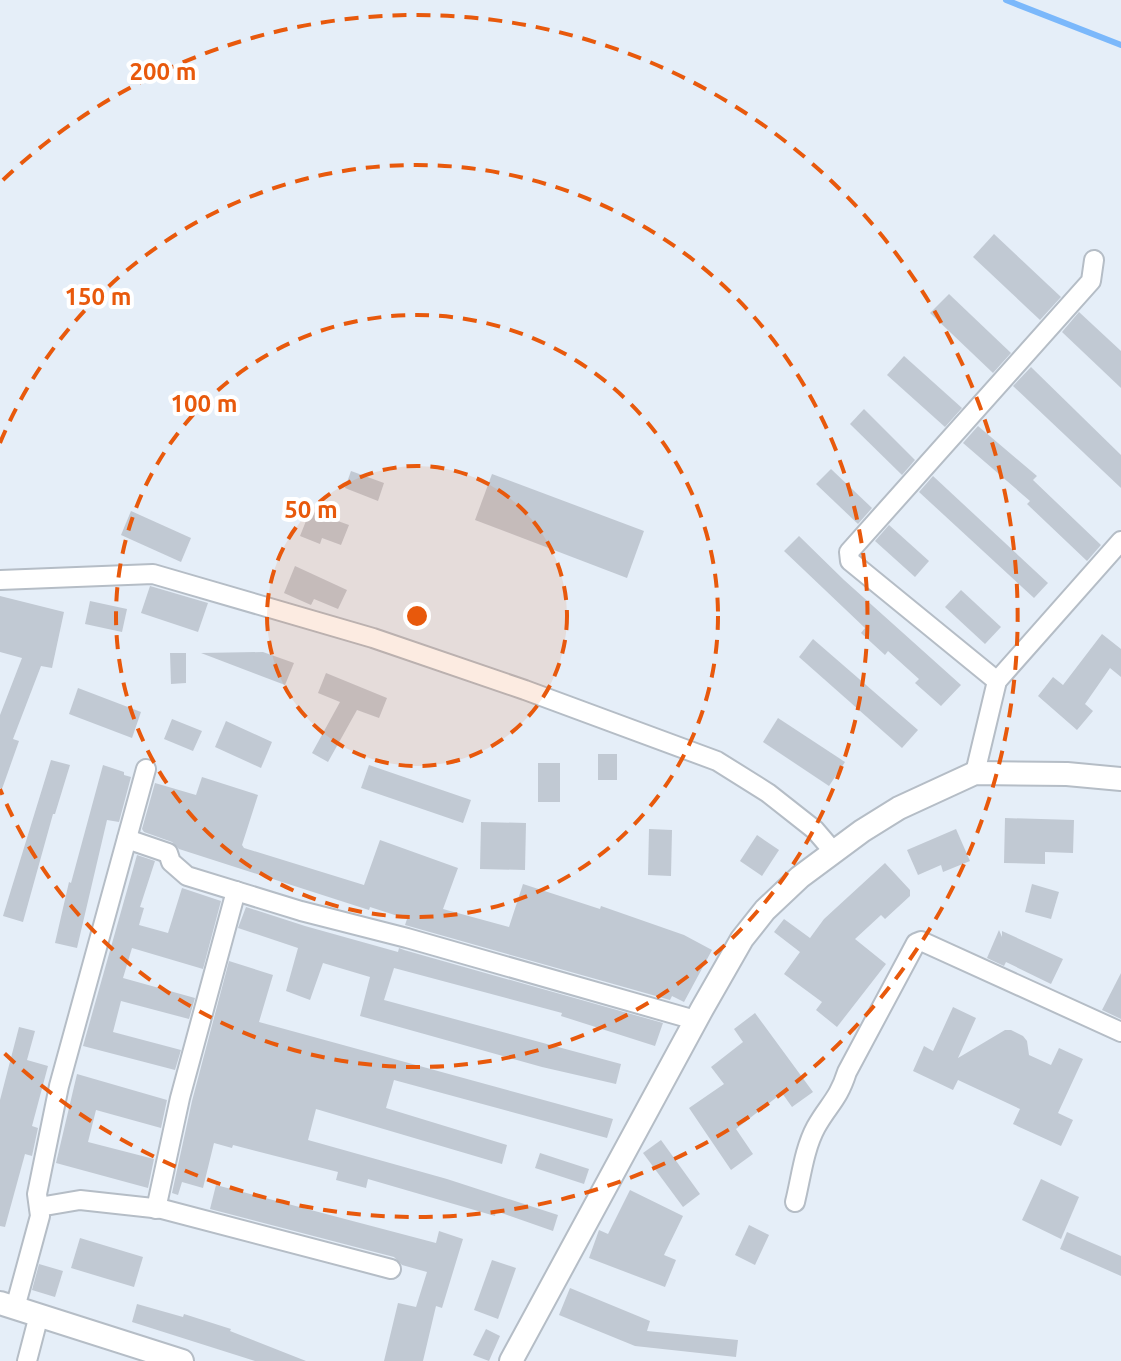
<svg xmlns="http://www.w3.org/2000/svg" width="1121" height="1361" font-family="Ubuntu,sans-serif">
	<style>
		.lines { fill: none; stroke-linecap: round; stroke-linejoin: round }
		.stream { stroke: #7bb8fb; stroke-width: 6 }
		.building { fill: #c1c9d3 }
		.minor-casing { stroke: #b5bdc6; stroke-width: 22 }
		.tertiary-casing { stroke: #b5bdc6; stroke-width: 26 }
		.minor { stroke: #fff; stroke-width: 18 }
		.tertiary { stroke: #fff; stroke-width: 22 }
		.ring { fill: none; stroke: #e8590c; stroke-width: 4; stroke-dasharray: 14 10 }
		.centre { fill: #e8590c; stroke: #fff; stroke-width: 4 }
		.ring-label { font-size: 24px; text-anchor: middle; font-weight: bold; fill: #e8590c; stroke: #fff; stroke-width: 8; stroke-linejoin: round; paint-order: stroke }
	</style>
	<rect width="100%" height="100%" fill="#e5eef8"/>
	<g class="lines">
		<polyline class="stream" points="1006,0 1121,45"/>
	</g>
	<g class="building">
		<polygon points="994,234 1061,297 1040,320 973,257"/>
		<polygon points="949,294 1011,353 993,373 930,313"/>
		<polygon points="1079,312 1121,351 1121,388 1062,332"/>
		<polygon points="904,356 962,408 945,427 887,375"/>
		<polygon points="1031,367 1121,455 1121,488 1013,386"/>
		<polygon points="864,409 915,460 902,475 850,424"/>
		<polygon points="978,426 1037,476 1033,480 1101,545 1087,561 1027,504 1030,501 963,443"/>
		<polygon points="831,469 872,508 858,524 816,484"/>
		<polygon points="351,471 384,483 378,501 345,488"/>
		<polygon points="492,474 644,531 627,578 475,520"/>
		<polygon points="933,476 1048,583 1034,598 919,492"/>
		<polygon points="131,511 191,538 181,562 121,535"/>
		<polygon points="310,511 349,525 341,545 322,538 320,544 300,536"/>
		<polygon points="889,525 929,561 915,577 875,541"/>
		<polygon points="799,536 844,580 961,685 941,706 915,683 919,679 888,651 885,655 861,633 865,628 784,551"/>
		<polygon points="295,566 347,590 338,609 314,599 311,605 284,593"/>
		<polygon points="150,586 208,603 198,632 141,613"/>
		<polygon points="961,590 1001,627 985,644 945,607"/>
		<polygon points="0,596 64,612 52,668 41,666 13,739 19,741 2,789 0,788 0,715 22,658 0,652"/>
		<polygon points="90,601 127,609 122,632 85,624"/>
		<polygon points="1102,634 1121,649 1121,677 1110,668 1085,704 1093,711 1077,730 1038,696 1053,677 1063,685"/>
		<polygon points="813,639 918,730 902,748 799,657"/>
		<polygon points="263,652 294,663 285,685 201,653"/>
		<polygon points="170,653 186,653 186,683 171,684"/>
		<polygon points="326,673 387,698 379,718 357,710 328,762 312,753 340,702 318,693"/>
		<polygon points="78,688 141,712 132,738 69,714"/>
		<polygon points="778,718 845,762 829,786 763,742"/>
		<polygon points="172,719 202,731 193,751 164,739"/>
		<polygon points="226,721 272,742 261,768 215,747"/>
		<rect x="598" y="754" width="19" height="26"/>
		<polygon points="51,760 70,765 55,814 53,814 23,922 3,916"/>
		<rect x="538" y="763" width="22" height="39"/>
		<polygon points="103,765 124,772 124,775 131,777 119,822 107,820 77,948 55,943 69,882 71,883"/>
		<polygon points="369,765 471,800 463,823 361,788"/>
		<polygon points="202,777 258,795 242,845 244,848 364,885 380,840 458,868 443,909 509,927 523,884 600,909 601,906 684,935 712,950 684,1002 672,996 670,1000 405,925 407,919 370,907 369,910 179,849 172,842 144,832 142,829 155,783 196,795"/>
		<polygon points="1005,818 1074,820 1073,853 1045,852 1045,864 1004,863"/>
		<polygon points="481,822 526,823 525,870 480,869"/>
		<polygon points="649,829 672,830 671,876 648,875"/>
		<polygon points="956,829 970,861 943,872 941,865 918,875 907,850"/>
		<polygon points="757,835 779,850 762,876 740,861"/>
		<polygon points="137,855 155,861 140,907 144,908 139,925 168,933 182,888 221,901 203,969 132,948 123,978 195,998 189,1019 121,1001 113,1032 181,1050 175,1070 83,1046"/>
		<polygon points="885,863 910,890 910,896 885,919 881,915 855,939 886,964 837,1027 816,1010 822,1002 784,974 800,952 774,932 784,919 810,938 824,919"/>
		<polygon points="1032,884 1059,892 1051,919 1025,912"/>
		<polygon points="246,907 305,926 398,952 399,948 404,950 663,1023 655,1046 561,1016 562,1013 394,968 384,1000 621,1064 616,1084 542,1067 360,1016 370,977 323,963 310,1000 286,991 298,948 238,928"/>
		<polygon points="999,930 1002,937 1002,931 1063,959 1051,984 1006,962 1004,966 987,958"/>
		<polygon points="229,961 273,975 259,1022 613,1119 607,1138 394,1080 386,1108 507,1145 502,1164 316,1109 308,1140 447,1179 558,1215 553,1231 496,1211 495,1216 368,1179 366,1188 336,1180 338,1172 233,1145 232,1148 214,1143 203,1188 182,1182 178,1195 172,1193 192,1101"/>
		<polygon points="1121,973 1121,1019 1102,1010"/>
		<polygon points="953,1007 976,1018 958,1058 1005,1030 1011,1030 1023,1036 1027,1041 1029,1055 1051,1065 1059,1048 1083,1059 1058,1113 1073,1120 1061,1146 1013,1124 1020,1109 958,1080 953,1090 913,1071 924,1046 933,1051"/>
		<polygon points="755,1013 813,1092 792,1107 782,1093 736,1129 753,1154 731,1170 689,1108 724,1084 711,1067 743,1042 734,1029"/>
		<polygon points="19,1027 35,1031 27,1060 48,1066 32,1126 38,1128 32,1156 25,1154 5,1227 0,1226 0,1100"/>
		<polygon points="77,1074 167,1100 161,1128 96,1110 88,1142 154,1159 148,1188 56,1163"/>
		<polygon points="661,1140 700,1194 683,1207 643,1153"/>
		<polygon points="540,1153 589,1169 584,1184 535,1168"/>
		<polygon points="1041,1179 1079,1197 1061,1239 1022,1220"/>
		<polygon points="216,1185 436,1243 439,1231 463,1239 442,1308 436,1306 423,1361 384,1361 398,1303 416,1307 427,1272 402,1265 394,1257 210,1209"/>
		<polygon points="630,1190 683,1216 664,1255 676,1260 665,1287 589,1258 599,1230 608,1234"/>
		<polygon points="749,1225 769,1235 755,1265 735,1255"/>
		<polygon points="1067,1232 1121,1256 1121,1276 1060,1249"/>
		<polygon points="80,1238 143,1257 134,1287 71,1268"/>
		<polygon points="492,1260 516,1268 498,1319 474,1310"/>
		<polygon points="39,1264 63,1271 55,1297 32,1290"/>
		<polygon points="570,1288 650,1321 647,1331 738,1340 736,1357 635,1346 559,1315"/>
		<polygon points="137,1304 183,1317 184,1314 231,1329 230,1331 306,1361 255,1361 132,1322"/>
		<polygon points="486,1329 500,1336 489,1361 473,1355"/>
	</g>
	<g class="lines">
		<defs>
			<g id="minor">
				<polyline points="0,580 153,574 373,638 525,690 717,761 768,793 815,830 833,851"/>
				<polyline points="997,681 850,561 849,552 1091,281 1094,260"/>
				<polyline points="975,773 997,681 1121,541"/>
				<polyline points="127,839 168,853 171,862 187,876 301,911 407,938 695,1020"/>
				<path d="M795 1202C801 1178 804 1149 816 1127 829 1104 838 1100 847 1072L916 943 921 941 1121 1032"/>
				<polyline points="39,1207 80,1200 162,1209 391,1269"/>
				<polyline points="156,1209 180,1098 236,891"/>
				<polyline points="15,1308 40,1216 37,1194 59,1086 146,769"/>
				<polyline points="27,1361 39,1315"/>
			</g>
			<g id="tertiary">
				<polyline points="0,1303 182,1361"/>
				<polyline points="511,1361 702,1009 742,939 765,910 800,877 862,831 899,808 975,773 1067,774 1121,779"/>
			</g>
		</defs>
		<use href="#minor" class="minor-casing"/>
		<use href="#tertiary" class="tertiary-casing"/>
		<use href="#minor" class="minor"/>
		<use href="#tertiary" class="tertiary"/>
	</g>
	<circle cx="417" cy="616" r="150" fill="#e8590c" fill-opacity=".12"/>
	<g class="ring">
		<circle cx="417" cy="616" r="150"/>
		<circle cx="417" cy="616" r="301"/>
		<path d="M0 443A451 451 0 1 1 0 789"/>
		<path d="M3 180A601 601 0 1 1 3 1052"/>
	</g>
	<circle cx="417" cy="616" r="12" class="centre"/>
	<g class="ring-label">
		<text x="163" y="80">200 m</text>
		<text x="98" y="305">150 m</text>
		<text x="204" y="412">100 m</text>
		<text x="311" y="518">50 m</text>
	</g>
</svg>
